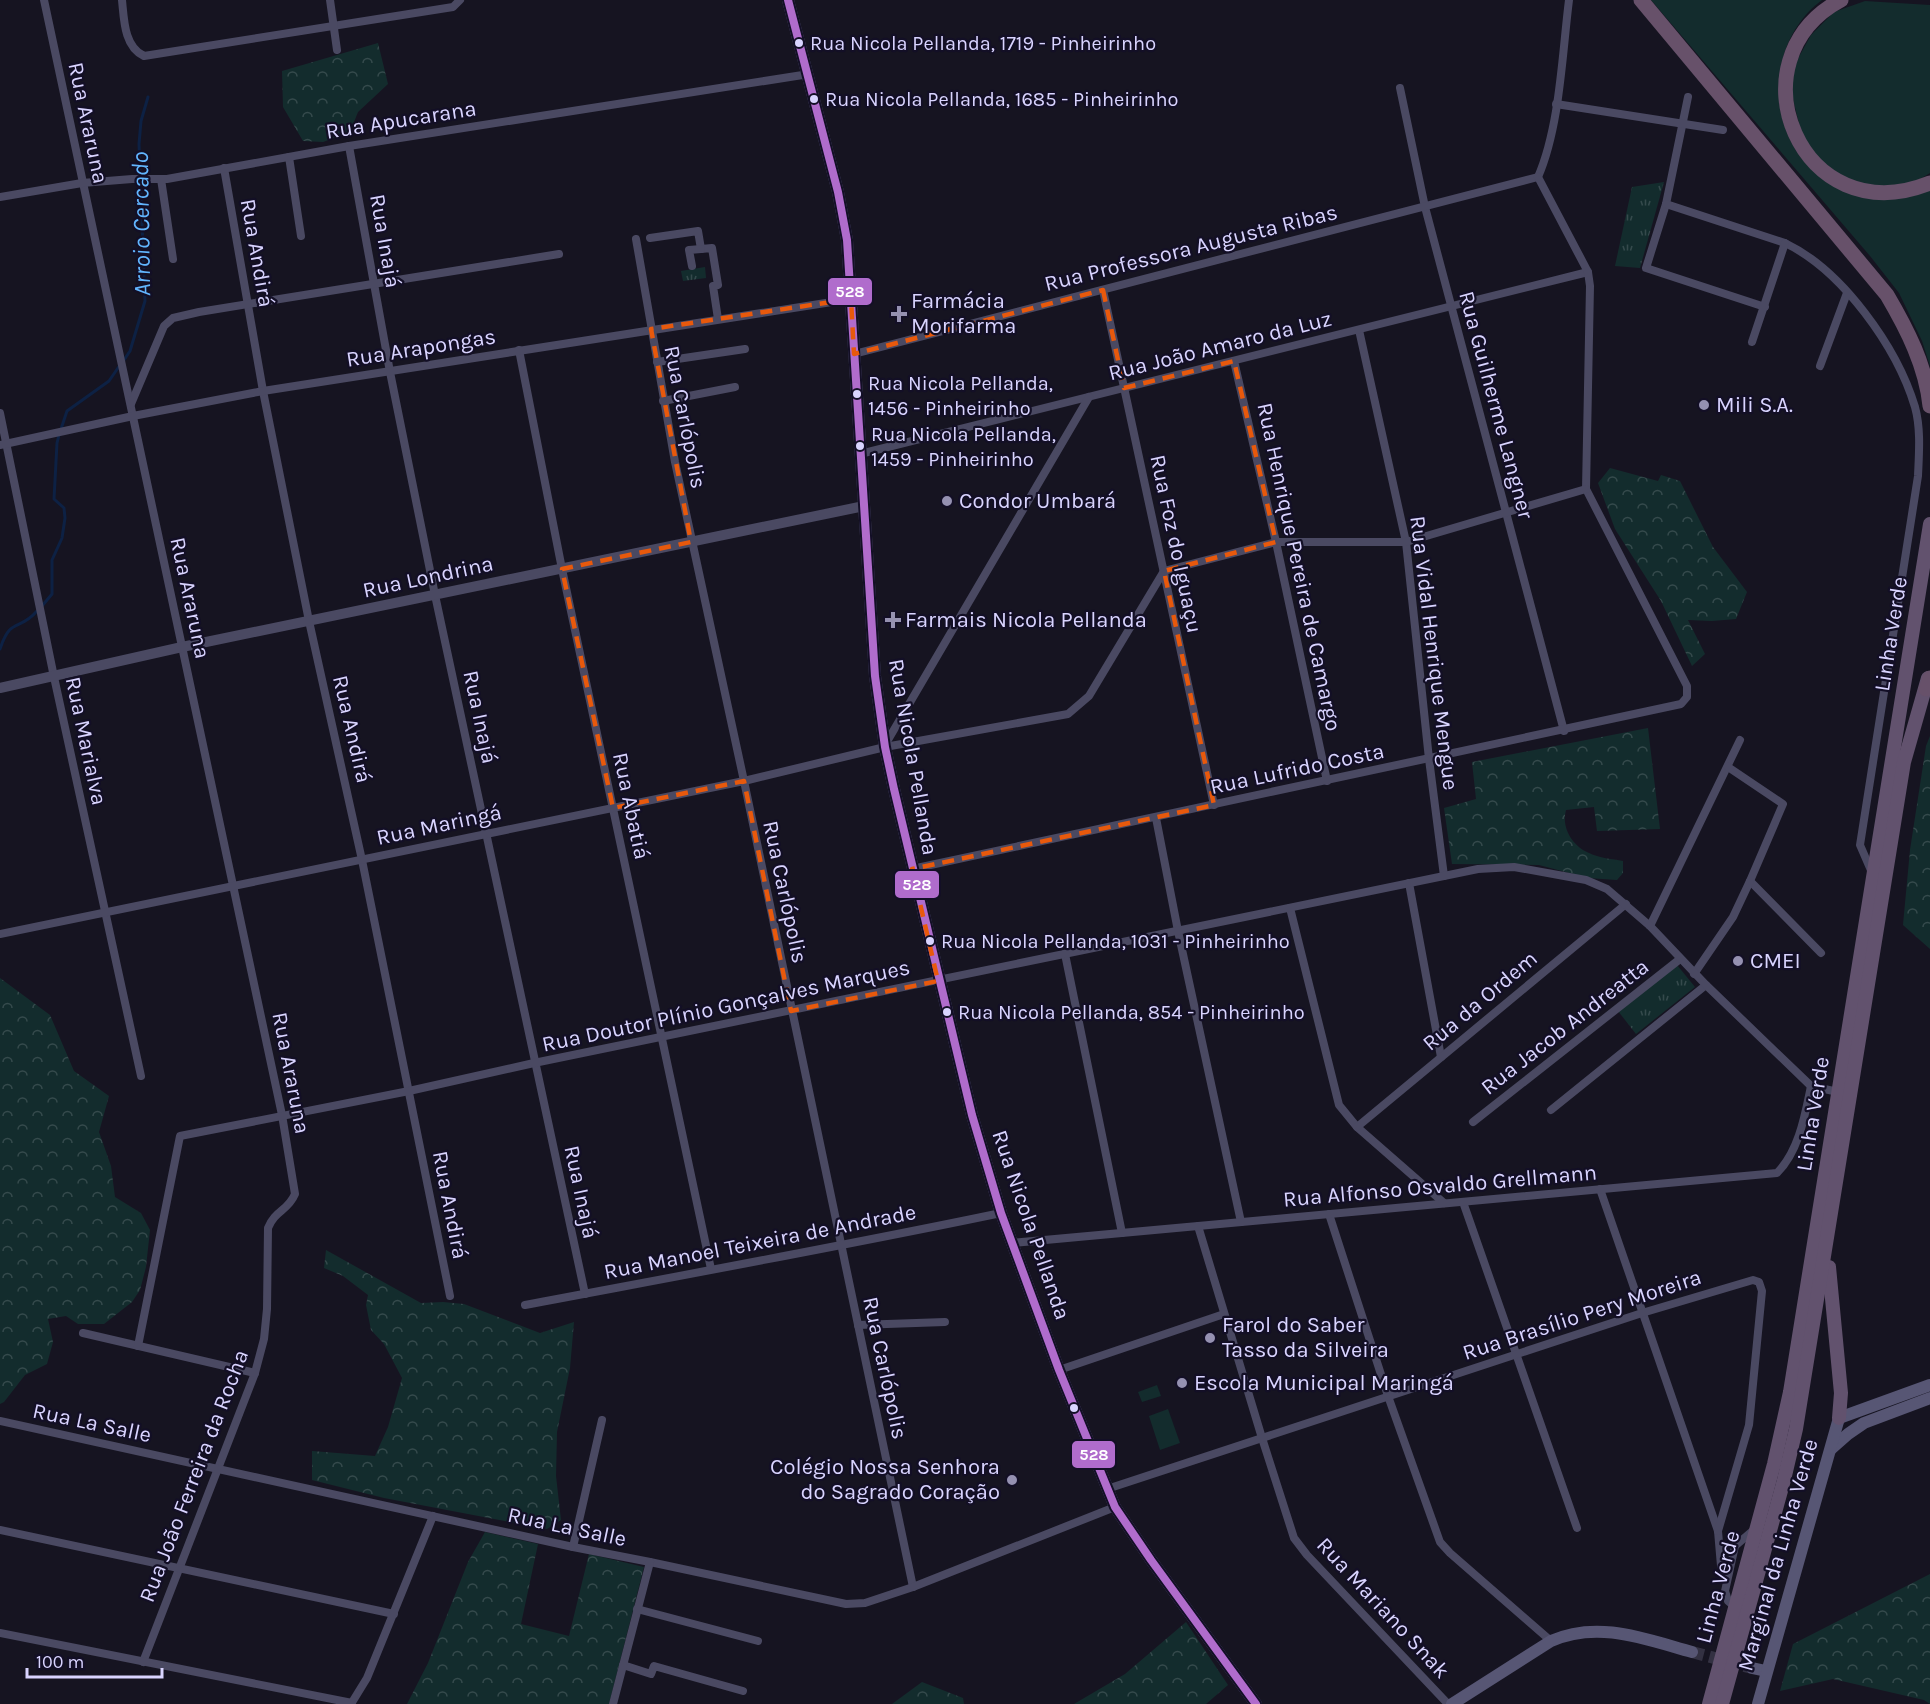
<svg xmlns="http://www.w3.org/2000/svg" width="1930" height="1704" font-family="Karla,sans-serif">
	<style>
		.grass { fill: #132c2d }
		.forest { fill: url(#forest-crowns) }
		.park { fill: url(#park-tufts) }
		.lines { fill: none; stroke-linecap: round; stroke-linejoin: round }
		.stream { stroke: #0d2144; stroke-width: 3 }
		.secondary-tunnel { stroke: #333142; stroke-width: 12; stroke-dasharray: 12 6; stroke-linecap: butt }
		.minor { stroke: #4a4962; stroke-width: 8 }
		.tertiary { stroke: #4a4962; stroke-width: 10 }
		.secondary { stroke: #575674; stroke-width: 12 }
		.trunk { stroke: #62526e; stroke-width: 14 }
		.motorway { stroke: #67516a; stroke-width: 15 }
		.bus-1-casing { stroke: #130f26; stroke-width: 12 }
		.bus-1 { stroke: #b06ccc; stroke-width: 8 }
		.marked { fill: none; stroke: #e8590c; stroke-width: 4.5; stroke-dasharray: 12 8; stroke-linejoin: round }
		.bus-dot { fill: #d9d4ff; stroke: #130f26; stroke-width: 2 }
		.poi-dot { fill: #9591b1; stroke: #130f26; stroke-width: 2 }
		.labels { text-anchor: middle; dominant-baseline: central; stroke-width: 4.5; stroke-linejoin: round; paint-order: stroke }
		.bus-label { font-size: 20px; fill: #d9d4ff; stroke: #130f26; text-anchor: start }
		.street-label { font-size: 22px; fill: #d9d4ff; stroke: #130f26 }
		.poi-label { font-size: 22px; fill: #d9d4ff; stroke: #130f26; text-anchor: start }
		.water-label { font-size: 24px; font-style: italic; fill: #62b6ff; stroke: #130f26 }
		.line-badge { stroke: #130f26; stroke-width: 2 }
		.badge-label { font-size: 16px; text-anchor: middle; font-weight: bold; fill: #fff }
	</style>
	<defs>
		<pattern id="forest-crowns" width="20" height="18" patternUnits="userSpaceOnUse" patternTransform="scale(1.5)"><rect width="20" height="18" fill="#132c2d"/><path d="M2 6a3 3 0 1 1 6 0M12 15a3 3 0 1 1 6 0" fill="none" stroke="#354a4c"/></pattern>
		<pattern id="park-tufts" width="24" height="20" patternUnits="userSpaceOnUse" patternTransform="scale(1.5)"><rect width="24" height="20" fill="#132c2d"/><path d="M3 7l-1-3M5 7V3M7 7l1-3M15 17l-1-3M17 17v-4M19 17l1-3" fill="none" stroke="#354a4c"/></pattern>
	</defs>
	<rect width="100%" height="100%" fill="#161421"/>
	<g class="grass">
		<path d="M1651 0H1822C1760 46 1765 150 1835 186 1863 201 1899 191 1930 188V366L1922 341 1899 293 1870 256Z"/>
		<polygon points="1865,1 1930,5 1930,173 1912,184 1870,187 1839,175 1820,159 1803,140 1791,91 1795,64 1811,35 1834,12"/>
		<polygon points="1157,1385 1161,1396 1142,1402 1138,1392"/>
		<polygon points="1168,1409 1180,1443 1160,1450 1149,1416"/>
	</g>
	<g class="forest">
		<polygon points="378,43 388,84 358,112 350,132 323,142 303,141 283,107 282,71"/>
		<polygon points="1610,468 1658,481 1661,475 1680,481 1713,547 1747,592 1736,619 1712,621 1688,620 1705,654 1692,666 1661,601 1615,529 1598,483"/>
		<path d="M1648 728 1660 829 1597 831 1594 807 1566 810C1561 827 1572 846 1589 853 1599 858 1612 859 1623 861V873L1617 880 1588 878 1539 865 1452 864 1444 808 1476 799 1472 762Z"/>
		<polygon points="1930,736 1930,949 1903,925 1910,850 1926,746"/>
		<polygon points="0,978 50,1015 74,1071 109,1096 99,1132 111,1166 115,1197 141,1213 150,1230 146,1267 140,1290 132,1302 104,1324 78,1324 66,1316 48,1319 53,1342 47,1364 25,1375 4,1402 0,1404"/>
		<polygon points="326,1250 421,1303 443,1302 464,1304 540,1333 574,1322 570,1368 557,1432 556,1476 561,1520 547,1529 384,1498 312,1480 312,1451 375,1456 388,1427 402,1378 384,1344 371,1330 366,1305 368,1295 343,1276 324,1268"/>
		<polygon points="485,1532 538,1544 521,1624 569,1636 589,1554 644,1567 609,1704 407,1704 428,1663 468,1562"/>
		<polygon points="1930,1574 1930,1704 1924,1700 1833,1679 1780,1691 1793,1644"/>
		<polygon points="1186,1622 1228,1685 1206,1704 1074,1704 1125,1674"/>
		<polygon points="922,1682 963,1698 964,1704 892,1704"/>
	</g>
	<g class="park">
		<polygon points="1664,182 1640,268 1615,266 1632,187"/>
		<polygon points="705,267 706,278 683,281 681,271"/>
		<polygon points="1677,965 1695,987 1636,1034 1618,1011"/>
	</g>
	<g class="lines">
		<g class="stream">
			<polyline points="124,360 130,351 145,301 139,144 141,121 148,97"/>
			<polyline points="61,429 67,411 109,381 120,365"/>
			<polyline points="42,606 52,594 52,560 62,538 65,518 64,508 54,499 57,443 59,435"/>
			<path d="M0 649C11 616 19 632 37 611"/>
		</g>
		<polyline class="secondary-tunnel" points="1692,1652 1752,1668"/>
		<g class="minor">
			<path d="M44 0 282 1115 295 1194C288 1211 275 1210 268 1228L267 1309 264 1339 255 1373 143 1662"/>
			<path d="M122 0C124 19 124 47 144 56L453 7 460 0"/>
			<polyline points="330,0 337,50"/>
			<polyline points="1400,88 1425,207 1564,731"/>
			<polyline points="1688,97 1666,204 1646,268 1765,307"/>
			<polyline points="1556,104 1723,130"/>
			<polyline points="349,146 390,372 435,595 585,1294"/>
			<polyline points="289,157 301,236"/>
			<polyline points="224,168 263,391 309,621 362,860 450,1296"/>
			<path d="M1538 177C1560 126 1562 55 1569 0"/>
			<polyline points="161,179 173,259"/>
			<polyline points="0,197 82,183 132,179 167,179 349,146 809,74"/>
			<path d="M1666 204 1785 243C1842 270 1897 347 1915 407 1921 429 1919 453 1918 476L1860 845 1873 875"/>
			<polyline points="650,238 698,231 701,249 712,248 718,285 713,286 718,319"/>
			<polyline points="636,239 675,462 744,781 913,1587"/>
			<polyline points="692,266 689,250 701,249"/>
			<polyline points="1103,290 1214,805"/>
			<polyline points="1359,330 1406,542 1429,759 1444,876"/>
			<polyline points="1752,342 1785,243"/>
			<polyline points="519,350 562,569 711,1269"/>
			<polyline points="854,354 1538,177"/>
			<polyline points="1234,361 1276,542 1327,781"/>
			<polyline points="657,362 745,349"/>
			<polyline points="1820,366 1847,293"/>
			<polyline points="663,401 735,387"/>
			<polyline points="131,404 164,326 173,318 199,312 559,254"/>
			<polyline points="0,413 54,677 141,1076"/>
			<polyline points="0,445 133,416 263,391 851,299"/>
			<polyline points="860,454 1588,272"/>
			<polyline points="885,745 1089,397"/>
			<polyline points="1156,818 1178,931 1241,1222"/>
			<polyline points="912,869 1681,704 1687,697 1687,686 1586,489 1590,286 1588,272 1538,177"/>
			<polyline points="1750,881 1821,953"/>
			<polyline points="1409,883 1441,1057"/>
			<polyline points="1290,908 1339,1105 1357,1127 1444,1203"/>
			<polyline points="1650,926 1740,740"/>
			<polyline points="0,934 744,781 885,747 1068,714 1089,696 1164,571 1276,542 1406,542 1586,489"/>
			<polyline points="1065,954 1122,1233"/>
			<polyline points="1694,974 1733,917 1750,881 1783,804 1728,767"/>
			<polyline points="1551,1110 1706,985"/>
			<polyline points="1473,1122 1680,959"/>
			<polyline points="1357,1127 1626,904"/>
			<polyline points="1600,1189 1718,1531 1721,1566 1729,1567"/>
			<polyline points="1463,1202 1577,1528"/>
			<polyline points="1329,1214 1388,1396 1440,1542 1450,1553 1551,1641"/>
			<polyline points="1198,1226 1262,1438 1294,1538 1307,1555 1448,1704"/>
			<path d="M1012 1243 1777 1173C1799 1151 1805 1115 1811 1086"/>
			<path d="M525 1305C684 1275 843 1246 1001 1213"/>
			<polyline points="858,1325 945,1322"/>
			<polyline points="83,1333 255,1373"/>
			<polyline points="138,1346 180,1136 409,1091 534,1063 1478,869 1514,867 1586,880 1607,889 1650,926 1706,985 1811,1086 1838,1092"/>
			<polyline points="1059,1370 1224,1314"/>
			<polyline points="0,1421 573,1547 650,1562 846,1604 865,1603 913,1587 1115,1507"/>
			<polyline points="1107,1489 1642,1313 1753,1280 1759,1282 1762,1291 1749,1425 1718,1531"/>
			<polyline points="0,1530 394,1614"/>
			<polyline points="573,1547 602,1420"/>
			<polyline points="1735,1607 1728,1601 1725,1591 1735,1546 1756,1528"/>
			<polyline points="637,1609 758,1641"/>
			<polyline points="0,1633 352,1703"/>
			<polyline points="623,1665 651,1674 654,1666 743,1691"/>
			<polyline points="351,1704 367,1678 433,1516"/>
			<polyline points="613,1704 650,1562"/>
		</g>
		<polyline class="tertiary" points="0,688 182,647 864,506"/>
		<g class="secondary">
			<polyline points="788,0 838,192 847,240 875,676 885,747 894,789 972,1115 1001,1213 1059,1370 1115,1507 1151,1560 1256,1704"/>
			<polyline points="1831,1449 1848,1434 1864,1423 1930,1398"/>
			<polyline points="1752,1668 1766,1671"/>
			<path d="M1452 1704 1551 1641C1598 1620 1645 1639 1692 1652"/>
			<polyline points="1758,1704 1839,1418 1930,1385"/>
		</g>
		<g class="trunk">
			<polyline points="1829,1267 1841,1393 1839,1418"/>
			<polyline points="1709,1704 1774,1464 1790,1392 1930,524"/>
			<polyline points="1722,1704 1784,1480 1796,1429 1904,762 1928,678"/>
		</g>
		<g class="motorway">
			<path d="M1641 0 1887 295C1907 329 1926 366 1930 406"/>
			<path d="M1841 0C1729 60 1801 235 1930 183"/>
			<polyline points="1926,689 1930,678"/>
		</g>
		<defs>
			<polyline id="bus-1" points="788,0 838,192 847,240 875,676 885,747 894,789 972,1115 1001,1213 1059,1370 1115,1507 1151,1560 1256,1704"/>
		</defs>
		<use href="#bus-1" class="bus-1-casing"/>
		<use href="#bus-1" class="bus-1"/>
	</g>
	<path class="marked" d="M1103 290 1124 388 1234 361 1276 542 1164 571 1214 805 912 869 938 981 791 1011 744 781 613 808 562 569 691 542 651 329 851 299 854 354Z"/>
	<g class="bus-dot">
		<circle cx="799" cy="43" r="5"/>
		<circle cx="814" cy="99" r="5"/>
		<circle cx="857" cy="394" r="5"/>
		<circle cx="860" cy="446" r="5"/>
		<circle cx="930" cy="941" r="5"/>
		<circle cx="947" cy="1012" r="5"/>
		<circle cx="1074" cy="1408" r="5"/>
	</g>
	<g class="poi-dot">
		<path d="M896 305h6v6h6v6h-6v6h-6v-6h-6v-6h6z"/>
		<circle cx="1704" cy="405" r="6"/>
		<circle cx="947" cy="501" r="6"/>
		<path d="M890 611h6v6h6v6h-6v6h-6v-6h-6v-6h6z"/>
		<circle cx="1738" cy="961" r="6"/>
		<circle cx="1210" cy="1338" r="6"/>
		<circle cx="1182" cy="1383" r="6"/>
		<circle cx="1012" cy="1480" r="6"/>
	</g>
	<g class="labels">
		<g class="bus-label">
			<text x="810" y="43">Rua Nicola Pellanda, 1719 - Pinheirinho</text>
			<text x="825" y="99">Rua Nicola Pellanda, 1685 - Pinheirinho</text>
			<text x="868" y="383">Rua Nicola Pellanda,<tspan x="868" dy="25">1456 - Pinheirinho</tspan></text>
			<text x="871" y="434">Rua Nicola Pellanda,<tspan x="871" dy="25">1459 - Pinheirinho</tspan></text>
			<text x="941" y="941">Rua Nicola Pellanda, 1031 - Pinheirinho</text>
			<text x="958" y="1012">Rua Nicola Pellanda, 854 - Pinheirinho</text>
		</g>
		<g class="street-label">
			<text transform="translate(401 120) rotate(-9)">Rua Apucarana</text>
			<text transform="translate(88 123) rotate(78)">Rua Araruna</text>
			<text transform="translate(385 241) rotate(80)">Rua Inajá</text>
			<text transform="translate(1191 248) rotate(-14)">Rua Professora Augusta Ribas</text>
			<text transform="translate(257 253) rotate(80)">Rua Andirá</text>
			<text transform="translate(1220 346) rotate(-14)">Rua João Amaro da Luz</text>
			<text transform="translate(421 348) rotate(-9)">Rua Arapongas</text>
			<text transform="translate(1496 405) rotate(75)">Rua Guilherme Langner</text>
			<text transform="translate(685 417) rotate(79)">Rua Carlópolis</text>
			<text transform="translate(1176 544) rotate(78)">Rua Foz do Iguaçu</text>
			<text transform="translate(1299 567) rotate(78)">Rua Henrique Pereira de Camargo</text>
			<text transform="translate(428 577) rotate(-12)">Rua Londrina</text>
			<text transform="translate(190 598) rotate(78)">Rua Araruna</text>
			<text transform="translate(1891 634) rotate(-81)">Linha Verde</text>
			<text transform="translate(1434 653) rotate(83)">Rua Vidal Henrique Mengue</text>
			<text transform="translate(480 717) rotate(78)">Rua Inajá</text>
			<text transform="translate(352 729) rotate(77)">Rua Andirá</text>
			<text transform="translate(86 741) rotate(78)">Rua Marialva</text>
			<text transform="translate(913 757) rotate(80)">Rua Nicola Pellanda</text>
			<text transform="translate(1297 769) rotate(-12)">Rua Lufrido Costa</text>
			<text transform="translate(631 806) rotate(78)">Rua Abatiá</text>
			<text transform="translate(439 825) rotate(-12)">Rua Maringá</text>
			<text transform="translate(785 892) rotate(78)">Rua Carlópolis</text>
			<text transform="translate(1480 1001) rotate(-40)">Rua da Ordem</text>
			<text transform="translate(726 1006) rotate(-12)">Rua Doutor Plínio Gonçalves Marques</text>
			<text transform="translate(1565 1027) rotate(-38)">Rua Jacob Andreatta</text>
			<text transform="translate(291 1073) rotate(79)">Rua Araruna</text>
			<text transform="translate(1813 1114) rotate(-81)">Linha Verde</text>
			<text transform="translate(1440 1186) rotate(-5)">Rua Alfonso Osvaldo Grellmann</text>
			<text transform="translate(581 1192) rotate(78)">Rua Inajá</text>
			<text transform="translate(450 1205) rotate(79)">Rua Andirá</text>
			<text transform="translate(1031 1225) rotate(71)">Rua Nicola Pellanda</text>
			<text transform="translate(760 1242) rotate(-11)">Rua Manoel Teixeira de Andrade</text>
			<text transform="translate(1582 1315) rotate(-18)">Rua Brasílio Pery Moreira</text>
			<text transform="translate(885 1368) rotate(78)">Rua Carlópolis</text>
			<text transform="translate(92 1423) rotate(12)">Rua La Salle</text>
			<text transform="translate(194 1476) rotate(-69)">Rua João Ferreira da Rocha</text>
			<text transform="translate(567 1527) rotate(12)">Rua La Salle</text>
			<text transform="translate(1778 1555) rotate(-74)">Marginal da Linha Verde</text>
			<text transform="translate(1718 1587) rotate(-75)">Linha Verde</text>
			<text transform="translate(1383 1608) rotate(47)">Rua Mariano Snak</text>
		</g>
		<g class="poi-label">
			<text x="911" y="301">Farmácia<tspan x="911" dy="25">Morifarma</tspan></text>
			<text x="1716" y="405">Mili S.A.</text>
			<text x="959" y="501">Condor Umbará</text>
			<text x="905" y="620">Farmais Nicola Pellanda</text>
			<text x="1750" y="961">CMEI</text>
			<text x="1222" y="1325">Farol do Saber<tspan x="1222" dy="25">Tasso da Silveira</tspan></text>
			<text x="1194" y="1383">Escola Municipal Maringá</text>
			<text x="1000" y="1467" text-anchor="end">Colégio Nossa Senhora<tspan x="1000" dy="25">do Sagrado Coração</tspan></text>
		</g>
		<g class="water-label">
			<text transform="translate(141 224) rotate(-91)">Arroio Cercado</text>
		</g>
	</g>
	<g class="line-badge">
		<rect x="827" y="277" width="46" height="29" rx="6" fill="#b06ccc"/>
		<rect x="894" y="870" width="46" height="29" rx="6" fill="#b06ccc"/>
		<rect x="1071" y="1440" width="45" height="29" rx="6" fill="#b06ccc"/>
	</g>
	<g class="badge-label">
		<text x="850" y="297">528</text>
		<text x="917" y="890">528</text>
		<text x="1094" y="1460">528</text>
	</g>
	<path d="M27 1668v9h135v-9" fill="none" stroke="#d9d4ff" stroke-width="3"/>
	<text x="36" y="1668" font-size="18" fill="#d9d4ff" stroke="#130f26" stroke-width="4.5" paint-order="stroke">100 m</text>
</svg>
